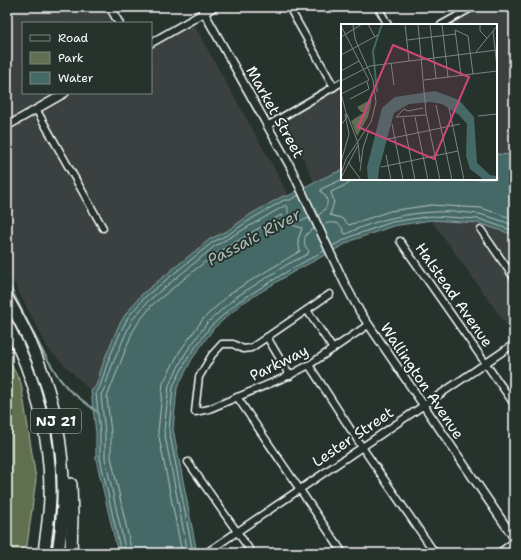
<svg xmlns="http://www.w3.org/2000/svg" width="521" height="560" font-family="'Shantell Sans',sans-serif">
	<style>
		.built { fill: #3a4140 }
		.green { fill: #606f50; stroke: #b0b7a8 }
		.water { fill: #446966; stroke: #8fa5a3 }
		.lines { fill: none; stroke-linecap: round; stroke-linejoin: round }
		.shore { stroke: #b4c3c2; stroke-width: 1 }
		.stream { stroke: #8fa5a3; stroke-width: 2 }
		.minor-casing { stroke: #fff; stroke-width: 9 }
		.tertiary-casing { stroke: #fff; stroke-width: 10 }
		.motorway-casing { stroke: #fff; stroke-width: 14 }
		.minor { stroke: #26332d; stroke-width: 6 }
		.tertiary { stroke: #26332d; stroke-width: 7 }
		.motorway { stroke: #26332d; stroke-width: 11 }
		.labels { text-anchor: middle; dominant-baseline: central; stroke-width: 4; stroke-linejoin: round; paint-order: stroke }
		.shield { fill: #26332d; stroke: #bec2c0; stroke-width: 1 }
		.shield-label { font-size: 14px; font-weight: bold; fill: #fff }
		.street-label { font-size: 15px; fill: #fff; stroke: #26332d }
		.water-label { font-size: 16px; font-style: italic; fill: #abbcba; stroke: #26332d }
		.inset-river { fill: none; stroke: #446966; stroke-width: 2 }
		.inset-road { fill: none; stroke: #7d8581; stroke-width: 1 }
		.view { fill: #ce467c; fill-opacity: 0.15; stroke: #ce467c; stroke-width: 2 }
		.inset-edge { fill: none; stroke: #fff; stroke-width: 2 }
	</style>
	<rect width="100%" height="100%" fill="#26332d"/>
	<filter id="ink" filterUnits="userSpaceOnUse"><feTurbulence type="fractalNoise" baseFrequency=".025" numOctaves="2"/><feDisplacementMap in="SourceGraphic" scale="8" xChannelSelector="R" yChannelSelector="G"/><feConvolveMatrix kernelMatrix="1 2 1 2 8 2 1 2 1" color-interpolation-filters="sRGB"/></filter>
	<g filter="url(#ink)">
		<g class="built">
			<polygon points="7,7 111,7 120,23 23,23 23,93 151,93 151,42 191,20 277,173 288,196 283,196 251,214 227,231 210,239 142,294 125,315 118,327 104,360 96,386 91,391 49,350 7,269"/>
			<polygon points="474,7 514,7 514,155 496,154 496,25 442,25"/>
			<polygon points="342,83 342,170 314,182 303,158 281,118"/>
			<polygon points="431,220 478,223 514,235 514,335"/>
		</g>
		<polygon class="green" points="11,364 21,383 36,479 26,553 7,553 7,370"/>
		<polygon class="water" points="496,154 514,155 514,235 478,223 431,220 393,226 353,240 293,272 241,304 213,329 192,359 177,388 173,429 197,553 118,553 96,459 96,433 91,391 96,386 104,360 118,327 125,315 142,294 210,239 227,231 251,214 283,196 288,196 314,182 342,170 342,179 496,179"/>
		<g class="lines">
			<g class="shore">
				<polyline points="354,179 350,183 331,192 334,202 330,215 341,218 349,225 390,211 431,205 481,208 514,219"/>
				<path d="M318 215C328 210 331 198 321 192V189L343 179"/>
				<path d="M322 225C332 221 341 221 344 233L346 234C387 214 434 208 479 214 490 216 503 222 514 225"/>
				<polyline points="332,246 352,236 392,222 431,216 479,219 514,231"/>
				<polyline points="121,553 100,458 100,433 96,393 100,387 108,361 122,329 128,317 145,297 213,242 229,234 253,218 284,200 290,200 299,195"/>
				<path d="M126 553 105 458V433L101 395 104 389 113 363 127 331 132 320 148 301 198 260 215 246 286 205 288 207C286 221 299 223 309 218"/>
				<polyline points="132,553 111,457 111,433 107,397 132,333 138,323 152,305 201,265 219,252 281,215 289,224 302,228 298,240 300,251 232,292 203,319 180,351 163,383 158,432 182,553"/>
				<path d="M188 553 164 431 169 385 185 354 207 323 236 297 288 264 308 254 309 251C301 243 304 233 314 229"/>
				<polyline points="193,553 169,430 173,386 189,356 210,327 238,302 291,269 324,251"/>
			</g>
			<polyline class="stream" points="7,281 43,352 59,378 69,390 96,411"/>
			<defs>
				<g id="minor">
					<polyline points="289,7 334,87"/>
					<polyline points="378,7 388,25"/>
					<polyline points="441,25 473,7"/>
					<polyline points="36,109 103,228"/>
					<polyline points="267,126 342,82"/>
					<polyline points="481,230 514,278"/>
					<polyline points="400,241 514,404"/>
					<polyline points="330,294 251,348 243,349 233,344 222,344 212,355 199,377 195,412 209,409 288,376 309,365 368,325"/>
					<polyline points="307,310 333,349"/>
					<polyline points="267,337 290,376"/>
					<polyline points="309,365 362,447 435,553"/>
					<polyline points="237,397 343,553"/>
					<polyline points="188,462 252,553"/>
					<polyline points="206,553 514,344"/>
					<polyline points="499,553 514,542"/>
				</g>
				<g id="tertiary">
					<polyline points="110,7 119,23"/>
					<polyline points="201,7 290,166 344,282 360,312 514,538"/>
					<polyline points="151,43 214,7"/>
					<polyline points="7,126 65,93"/>
				</g>
				<g id="motorway">
					<path d="M7 298C55 379 73 461 58 553"/>
					<path d="M7 324C35 376 51 436 50 495 50 514 46 534 44 553"/>
					<polyline points="71,553 72,517 71,484"/>
				</g>
			</defs>
			<use href="#minor" class="minor-casing"/>
			<use href="#tertiary" class="tertiary-casing"/>
			<use href="#motorway" class="motorway-casing"/>
			<use href="#minor" class="minor"/>
			<use href="#tertiary" class="tertiary"/>
			<use href="#motorway" class="motorway"/>
		</g>
	</g>
	<g class="labels">
		<rect class="shield" x="31" y="409" width="50" height="24" rx="3"/>
		<g class="shield-label">
			<text x="56" y="421">NJ 21</text>
		</g>
		<g class="street-label">
			<text transform="translate(275 112) rotate(61)">Market Street</text>
			<text transform="translate(454 295) rotate(55)">Halstead Avenue</text>
			<text transform="translate(279 363) rotate(-26)">Parkway</text>
			<text transform="translate(422 381) rotate(56)">Wallington Avenue</text>
			<text transform="translate(353 437) rotate(-34)">Lester Street</text>
		</g>
		<g class="water-label">
			<text transform="translate(254 237) rotate(-28)">Passaic River</text>
		</g>
	</g>
	<g transform="translate(341 24)">
		<rect width="156" height="156" fill="#26332d"/>
		<path d="M31 75 27 93 16 112 10 97 24 88H20L16 83Z" fill="#606f50"/>
		<path d="M94 67 118 76 133 93 136 139 149 151 156 152V156H143L129 145 125 132 126 100 118 91 101 80 89 78 68 80 53 89 38 145 37 156H27L26 143 41 84 54 73Z" fill="#446966"/>
		<path class="inset-river" d="M36 68 32 27 41 0"/>
		<path class="inset-road" d="M27 0 34 13M64 0 68 37M77 0 85 89 99 156M89 0 95 54M101 0 107 53M139 0V7L146 14M0 2 28 56 0 70M152 7 156 43M0 13 21 0M66 16 115 10M135 28 156 2M0 31 37 11M50 39 53 61M0 47 18 37M120 51 114 6 127 12 132 50M83 56 156 47M0 57 29 42 156 26M0 69 6 93 0 101M9 75 28 65 26 58M95 81 111 156M82 84 67 87 63 85 55 93 85 91M108 84 123 156M6 90 17 119 19 138M137 92 156 90M74 93 87 156M62 94 74 156M51 100 62 156M47 115 119 100M45 131 50 156M0 138 8 110 4 90M7 138 20 156M40 143 117 127M19 147 22 124 28 106M0 150 5 135 30 98 35 78 32 56 14 15 12 0M0 154 17 121"/>
		<path class="view" d="M52 21 128 53 93 135 17 103Z"/>
		<rect width="156" height="156" class="inset-edge"/>
	</g>
	<rect width="521" height="560" fill="none" stroke="#26332d" stroke-width="24"/>
	<rect x="12" y="12" width="497" height="536" fill="none" stroke="#fff" stroke-width="1.5" filter="url(#ink)"/>
	<rect x="22" y="22" width="130" height="72" fill="#26332d" stroke="#7d8581"/>
	<rect x="30" y="35" width="20" height="6" fill="#26332d" stroke="#7d8581"/>
	<text x="58" y="42" font-size="12" fill="#ffffff">Road</text>
	<rect x="30" y="52" width="20" height="12" fill="#606f50" stroke="#7d8581"/>
	<text x="58" y="62" font-size="12" fill="#ffffff">Park</text>
	<rect x="30" y="72" width="20" height="12" fill="#446966" stroke="#7d8581"/>
	<text x="58" y="82" font-size="12" fill="#ffffff">Water</text>
</svg>
